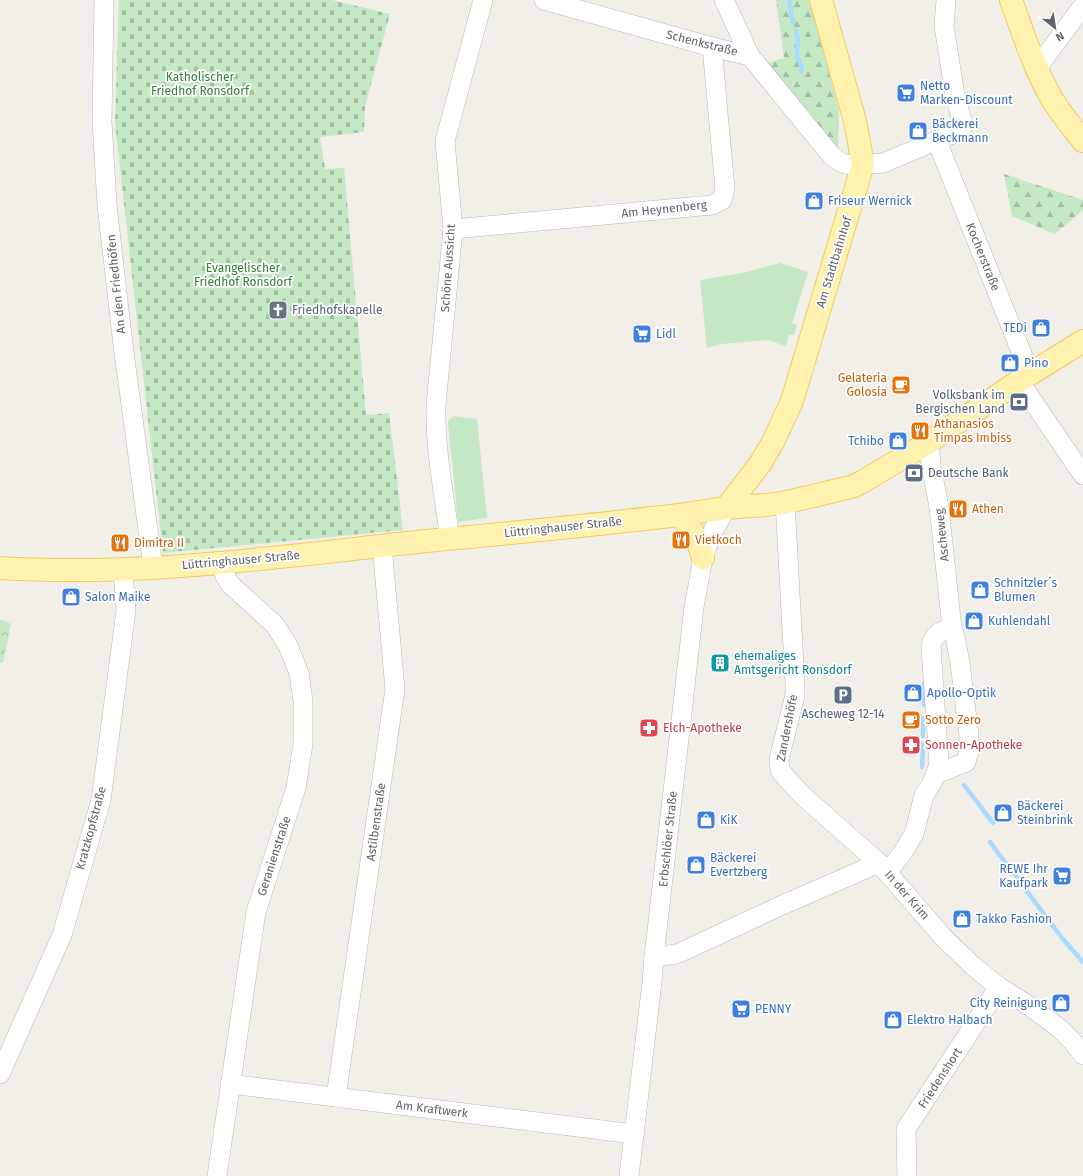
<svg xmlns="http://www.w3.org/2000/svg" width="1083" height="1176" font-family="'Fira Sans',sans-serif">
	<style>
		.grass { fill: #c5e8c5 }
		.forest { fill: url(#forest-firs) }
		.cemetery { fill: url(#cemetery-stones) }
		.park { fill: url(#park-crowns) }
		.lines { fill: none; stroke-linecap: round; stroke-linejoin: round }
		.stream { stroke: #aadaff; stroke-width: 4.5 }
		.minor-casing { stroke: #b5b8bc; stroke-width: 20 }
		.major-casing { stroke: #f2c960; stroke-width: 24 }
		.minor { stroke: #fff; stroke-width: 19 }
		.major { stroke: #fff2af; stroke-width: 22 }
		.labels { text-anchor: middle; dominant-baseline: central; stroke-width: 3.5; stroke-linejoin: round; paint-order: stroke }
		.street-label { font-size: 12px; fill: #5f6368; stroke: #fff }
		.park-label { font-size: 12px; fill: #348238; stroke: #fff }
		.shop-label { font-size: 12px; fill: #366cbe; stroke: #fff; text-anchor: start }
		.worship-label { font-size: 12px; fill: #5b616d; stroke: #fff; text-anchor: start }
		.food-label { font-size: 12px; fill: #c56008; stroke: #fff; text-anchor: start }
		.service-label { font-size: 12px; fill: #4e5e75; stroke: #fff; text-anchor: end }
		.culture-label { font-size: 12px; fill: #0d838f; stroke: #fff; text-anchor: start }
		.health-label { font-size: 12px; fill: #be3a42; stroke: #fff; text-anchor: start }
	</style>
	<defs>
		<pattern id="forest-firs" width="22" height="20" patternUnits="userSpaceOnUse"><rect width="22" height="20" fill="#c5e8c5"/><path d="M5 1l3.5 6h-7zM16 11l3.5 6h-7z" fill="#a3c0a4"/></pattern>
		<pattern id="cemetery-stones" width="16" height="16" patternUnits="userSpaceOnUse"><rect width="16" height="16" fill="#c5e8c5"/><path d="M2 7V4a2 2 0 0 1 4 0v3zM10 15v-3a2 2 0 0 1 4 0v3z" fill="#a3c0a4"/></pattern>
		<pattern id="park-crowns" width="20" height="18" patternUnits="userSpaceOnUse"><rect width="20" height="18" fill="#c5e8c5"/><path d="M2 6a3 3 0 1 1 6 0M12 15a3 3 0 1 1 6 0" fill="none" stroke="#a3c0a4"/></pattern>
	</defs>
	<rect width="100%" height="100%" fill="#f1efe8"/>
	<g class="grass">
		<polygon points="780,263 808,272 792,323 797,325 794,335 789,334 786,346 768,340 721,344 707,348 700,280 743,273"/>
		<polygon points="453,416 477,419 487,518 458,522 448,422"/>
	</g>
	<g class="forest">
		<polygon points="776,0 810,0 839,112 838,151 767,63 784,58"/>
		<polygon points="1004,174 1083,200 1083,210 1055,234 1012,216"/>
	</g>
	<polygon class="cemetery" points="119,0 332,0 390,14 365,106 364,132 320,137 325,169 344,168 366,415 389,413 403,530 163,553 115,123"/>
	<polygon class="park" points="0,620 3,620 11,624 3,663 0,663"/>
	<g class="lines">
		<g class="stream">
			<polyline points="789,0 793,23"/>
			<polyline points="796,31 798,41 797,56 802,68 801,72"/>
			<polyline points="924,705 924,683"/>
			<polyline points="923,736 923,718"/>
			<polyline points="922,767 923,744"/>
			<polyline points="964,785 993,823"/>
			<polyline points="990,842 1062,938 1083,962"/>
		</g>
		<defs>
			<g id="minor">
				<polyline points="104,0 102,121 107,205 123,345 153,567"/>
				<polyline points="544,0 712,47 750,56"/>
				<path d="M724 0 750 56 831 155C835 159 840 162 845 164 852 165 875 164 883 163L957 132 962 128V121L955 95 944 26 946 0"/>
				<polyline points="1037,68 1083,6"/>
				<polyline points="937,141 1030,374"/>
				<polyline points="453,229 712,205 722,200 725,189 712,47"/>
				<polyline points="1019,381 1083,475"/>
				<polyline points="929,442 931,465 939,507 952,628 955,637 960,663 969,735 969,751 966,762 944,771 936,773"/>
				<polyline points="785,502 795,684 795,695 779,759 780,770 788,780 803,796 879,863 943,937 973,966 999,987 1031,1007 1059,1028 1073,1042 1083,1055"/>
				<path d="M450 539C444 495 435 450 436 405L453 229 445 141 483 0"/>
				<path d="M887 873 903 852 914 834 924 795 932 783 936 773 939 763 931 647C933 634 940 631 952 628"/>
				<polyline points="654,957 677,954 780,906 879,863"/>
				<polyline points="0,1074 62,935 101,800 126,611 123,569"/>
				<polyline points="230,1084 634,1134"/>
				<polyline points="336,1097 395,689 382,546"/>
				<polyline points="217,1176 256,912 296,788 303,744 303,701 299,673 288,646 275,625 231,585 225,576 221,562"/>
				<polyline points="629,1176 638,1101 652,982 654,957 694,607 703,558 712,533 726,508"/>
				<polyline points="907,1176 906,1129 999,987"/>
			</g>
			<g id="major">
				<path d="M1011 0C1023 33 1034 68 1052 99 1061 114 1072 127 1083 141"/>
				<polyline points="726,508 760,464 773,442 792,401 863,164 855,121 821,0"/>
				<path d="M680 515C693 529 698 540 703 558"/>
				<path d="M0 568C142 577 285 556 426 541 511 533 595 525 679 515 695 513 711 510 726 508 745 506 764 506 782 503 806 498 830 492 854 486L862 482 929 442 1019 381 1083 341"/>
			</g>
		</defs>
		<use href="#minor" class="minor-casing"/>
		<use href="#major" class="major-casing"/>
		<use href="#minor" class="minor"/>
		<use href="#major" class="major"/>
	</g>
	<defs>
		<symbol id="supermarket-square" viewBox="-11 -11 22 22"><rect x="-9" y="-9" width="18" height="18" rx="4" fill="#3f7fe0" stroke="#fff"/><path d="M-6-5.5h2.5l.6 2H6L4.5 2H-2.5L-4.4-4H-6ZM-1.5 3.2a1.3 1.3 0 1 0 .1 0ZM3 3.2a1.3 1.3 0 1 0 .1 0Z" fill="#fff"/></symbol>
		<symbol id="shop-square" viewBox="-11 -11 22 22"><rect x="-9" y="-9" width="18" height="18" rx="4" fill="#3f7fe0" stroke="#fff"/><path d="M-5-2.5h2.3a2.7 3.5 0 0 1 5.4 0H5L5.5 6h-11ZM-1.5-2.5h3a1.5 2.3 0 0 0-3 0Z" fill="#fff"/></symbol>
		<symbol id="church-square" viewBox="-11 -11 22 22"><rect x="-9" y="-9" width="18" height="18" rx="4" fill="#6b7280" stroke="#fff"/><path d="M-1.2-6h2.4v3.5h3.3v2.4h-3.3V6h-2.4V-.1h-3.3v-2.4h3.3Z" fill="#fff"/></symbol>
		<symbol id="cafe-square" viewBox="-11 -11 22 22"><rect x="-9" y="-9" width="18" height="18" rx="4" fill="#e8710a" stroke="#fff"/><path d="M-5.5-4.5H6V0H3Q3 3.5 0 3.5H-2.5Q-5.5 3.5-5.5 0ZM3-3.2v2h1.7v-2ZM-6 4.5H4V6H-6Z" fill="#fff"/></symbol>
		<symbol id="bank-square" viewBox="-11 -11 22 22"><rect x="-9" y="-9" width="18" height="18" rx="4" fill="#5c6f8a" stroke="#fff"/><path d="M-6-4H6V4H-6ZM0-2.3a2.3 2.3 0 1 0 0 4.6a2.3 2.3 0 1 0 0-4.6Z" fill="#fff"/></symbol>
		<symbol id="restaurant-square" viewBox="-11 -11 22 22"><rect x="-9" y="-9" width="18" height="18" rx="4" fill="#e8710a" stroke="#fff"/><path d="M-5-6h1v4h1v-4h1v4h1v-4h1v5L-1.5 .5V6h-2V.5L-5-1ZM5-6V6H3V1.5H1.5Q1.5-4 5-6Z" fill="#fff"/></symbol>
		<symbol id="building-square" viewBox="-11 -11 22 22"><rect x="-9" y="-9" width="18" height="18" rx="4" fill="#0f9aa8" stroke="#fff"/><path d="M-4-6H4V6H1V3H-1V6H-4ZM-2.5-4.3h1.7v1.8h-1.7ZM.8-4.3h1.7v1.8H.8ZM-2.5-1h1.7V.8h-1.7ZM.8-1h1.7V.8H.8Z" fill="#fff"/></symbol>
		<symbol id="parking-square" viewBox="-11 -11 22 22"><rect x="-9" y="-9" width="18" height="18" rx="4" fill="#5c6f8a" stroke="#fff"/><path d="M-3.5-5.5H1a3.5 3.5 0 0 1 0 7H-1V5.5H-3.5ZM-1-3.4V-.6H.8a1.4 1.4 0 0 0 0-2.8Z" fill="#fff"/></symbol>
		<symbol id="pharmacy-square" viewBox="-11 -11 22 22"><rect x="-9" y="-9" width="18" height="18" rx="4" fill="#e0444e" stroke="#fff"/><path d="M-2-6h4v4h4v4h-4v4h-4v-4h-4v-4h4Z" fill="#fff"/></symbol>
	</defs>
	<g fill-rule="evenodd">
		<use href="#supermarket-square" x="895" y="82" width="22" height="22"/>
		<use href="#shop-square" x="907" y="120" width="22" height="22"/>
		<use href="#shop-square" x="803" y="190" width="22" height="22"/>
		<use href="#church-square" x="267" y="299" width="22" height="22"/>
		<use href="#shop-square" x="1030" y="317" width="22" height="22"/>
		<use href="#supermarket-square" x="631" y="323" width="22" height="22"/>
		<use href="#shop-square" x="999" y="352" width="22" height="22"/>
		<use href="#cafe-square" x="890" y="374" width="22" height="22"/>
		<use href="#bank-square" x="1008" y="391" width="22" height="22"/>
		<use href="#restaurant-square" x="909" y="420" width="22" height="22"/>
		<use href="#shop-square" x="887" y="430" width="22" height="22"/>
		<use href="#bank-square" x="903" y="462" width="22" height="22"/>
		<use href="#restaurant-square" x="947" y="498" width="22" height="22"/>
		<use href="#restaurant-square" x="670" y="529" width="22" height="22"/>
		<use href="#restaurant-square" x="109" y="532" width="22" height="22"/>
		<use href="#shop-square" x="969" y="579" width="22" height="22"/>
		<use href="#shop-square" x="60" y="586" width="22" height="22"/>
		<use href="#shop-square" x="963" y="610" width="22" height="22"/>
		<use href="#building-square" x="709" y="652" width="22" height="22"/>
		<use href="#shop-square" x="902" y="682" width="22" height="22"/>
		<use href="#parking-square" x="832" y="684" width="22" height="22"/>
		<use href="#cafe-square" x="900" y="709" width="22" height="22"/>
		<use href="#pharmacy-square" x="638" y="717" width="22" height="22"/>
		<use href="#pharmacy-square" x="900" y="734" width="22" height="22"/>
		<use href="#shop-square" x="992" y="802" width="22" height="22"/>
		<use href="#shop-square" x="695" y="809" width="22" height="22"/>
		<use href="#shop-square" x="685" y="854" width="22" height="22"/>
		<use href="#supermarket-square" x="1051" y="865" width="22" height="22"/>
		<use href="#shop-square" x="951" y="908" width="22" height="22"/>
		<use href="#shop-square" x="1050" y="992" width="22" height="22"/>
		<use href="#supermarket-square" x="730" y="998" width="22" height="22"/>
		<use href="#shop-square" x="882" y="1009" width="22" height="22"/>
	</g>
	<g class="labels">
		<g class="street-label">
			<text transform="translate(702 43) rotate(14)">Schenkstraße</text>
			<text transform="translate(664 209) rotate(-6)">Am Heynenberg</text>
			<text transform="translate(983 257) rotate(68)">Kocherstraße</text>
			<text transform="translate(834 262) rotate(-73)">Am Stadtbahnhof</text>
			<text transform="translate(448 268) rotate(-86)">Schöne Aussicht</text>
			<text transform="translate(116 284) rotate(-96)">An den Friedhöfen</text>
			<text transform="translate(563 527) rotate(-6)">Lüttringhauser Straße</text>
			<text transform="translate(942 535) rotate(-96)">Ascheweg</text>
			<text transform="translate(241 560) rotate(-5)">Lüttringhauser Straße</text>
			<text transform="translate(787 728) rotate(-79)">Zandershöfe</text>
			<text transform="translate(376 822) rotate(-82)">Astilbenstraße</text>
			<text transform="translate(91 828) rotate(-75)">Kratzkopfstraße</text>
			<text transform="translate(668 839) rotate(-84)">Erbschlöer Straße</text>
			<text transform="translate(274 856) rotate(-72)">Geranienstraße</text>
			<text transform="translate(907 895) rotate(49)">In der Krim</text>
			<text transform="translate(940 1078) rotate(-57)">Friedenshort</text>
			<text transform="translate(432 1109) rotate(7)">Am Kraftwerk</text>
		</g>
		<g class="park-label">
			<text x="200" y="77">Katholischer<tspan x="200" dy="14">Friedhof Ronsdorf</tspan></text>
			<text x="243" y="268">Evangelischer<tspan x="243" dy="14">Friedhof Ronsdorf</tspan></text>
		</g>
		<g class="shop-label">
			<text x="920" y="86">Netto<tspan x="920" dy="14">Marken-Discount</tspan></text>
			<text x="932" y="124">Bäckerei<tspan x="932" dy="14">Beckmann</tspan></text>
			<text x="828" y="201">Friseur Wernick</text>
			<text x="1027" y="328" text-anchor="end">TEDi</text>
			<text x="656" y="334">Lidl</text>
			<text x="1024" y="363">Pino</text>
			<text x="884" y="441" text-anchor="end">Tchibo</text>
			<text x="994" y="583">Schnitzler´s<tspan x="994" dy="14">Blumen</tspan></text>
			<text x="85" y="597">Salon Maike</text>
			<text x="988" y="621">Kuhlendahl</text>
			<text x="927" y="693">Apollo-Optik</text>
			<text x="1017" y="806">Bäckerei<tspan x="1017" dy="14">Steinbrink</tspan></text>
			<text x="720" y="820">KiK</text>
			<text x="710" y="858">Bäckerei<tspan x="710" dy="14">Evertzberg</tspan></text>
			<text x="1048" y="869" text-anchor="end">REWE Ihr<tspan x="1048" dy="14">Kaufpark</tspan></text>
			<text x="976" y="919">Takko Fashion</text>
			<text x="1047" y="1003" text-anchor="end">City Reinigung</text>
			<text x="755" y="1009">PENNY</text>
			<text x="907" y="1020">Elektro Halbach</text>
		</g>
		<g class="worship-label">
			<text x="292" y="310">Friedhofskapelle</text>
		</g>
		<g class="food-label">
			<text x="887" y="378" text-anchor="end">Gelateria<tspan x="887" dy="14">Golosia</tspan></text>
			<text x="934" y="424">Athanasios<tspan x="934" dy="14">Timpas Imbiss</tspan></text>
			<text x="972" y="509">Athen</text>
			<text x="695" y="540">Vietkoch</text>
			<text x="134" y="543">Dimitra II</text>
			<text x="925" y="720">Sotto Zero</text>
		</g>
		<g class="service-label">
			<text x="1005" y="395">Volksbank im<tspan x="1005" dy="14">Bergischen Land</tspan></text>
			<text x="928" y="473" text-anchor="start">Deutsche Bank</text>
			<text x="843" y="714" text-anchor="middle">Ascheweg 12-14</text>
		</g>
		<g class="culture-label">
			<text x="734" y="656">ehemaliges<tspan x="734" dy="14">Amtsgericht Ronsdorf</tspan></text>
		</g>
		<g class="health-label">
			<text x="663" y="728">Elch-Apotheke</text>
			<text x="925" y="745">Sonnen-Apotheke</text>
		</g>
	</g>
	<g transform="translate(1055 28) rotate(150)" stroke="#ffffff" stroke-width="3" paint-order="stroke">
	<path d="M0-3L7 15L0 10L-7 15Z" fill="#5f6368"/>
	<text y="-6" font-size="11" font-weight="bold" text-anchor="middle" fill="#5f6368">N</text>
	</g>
</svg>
